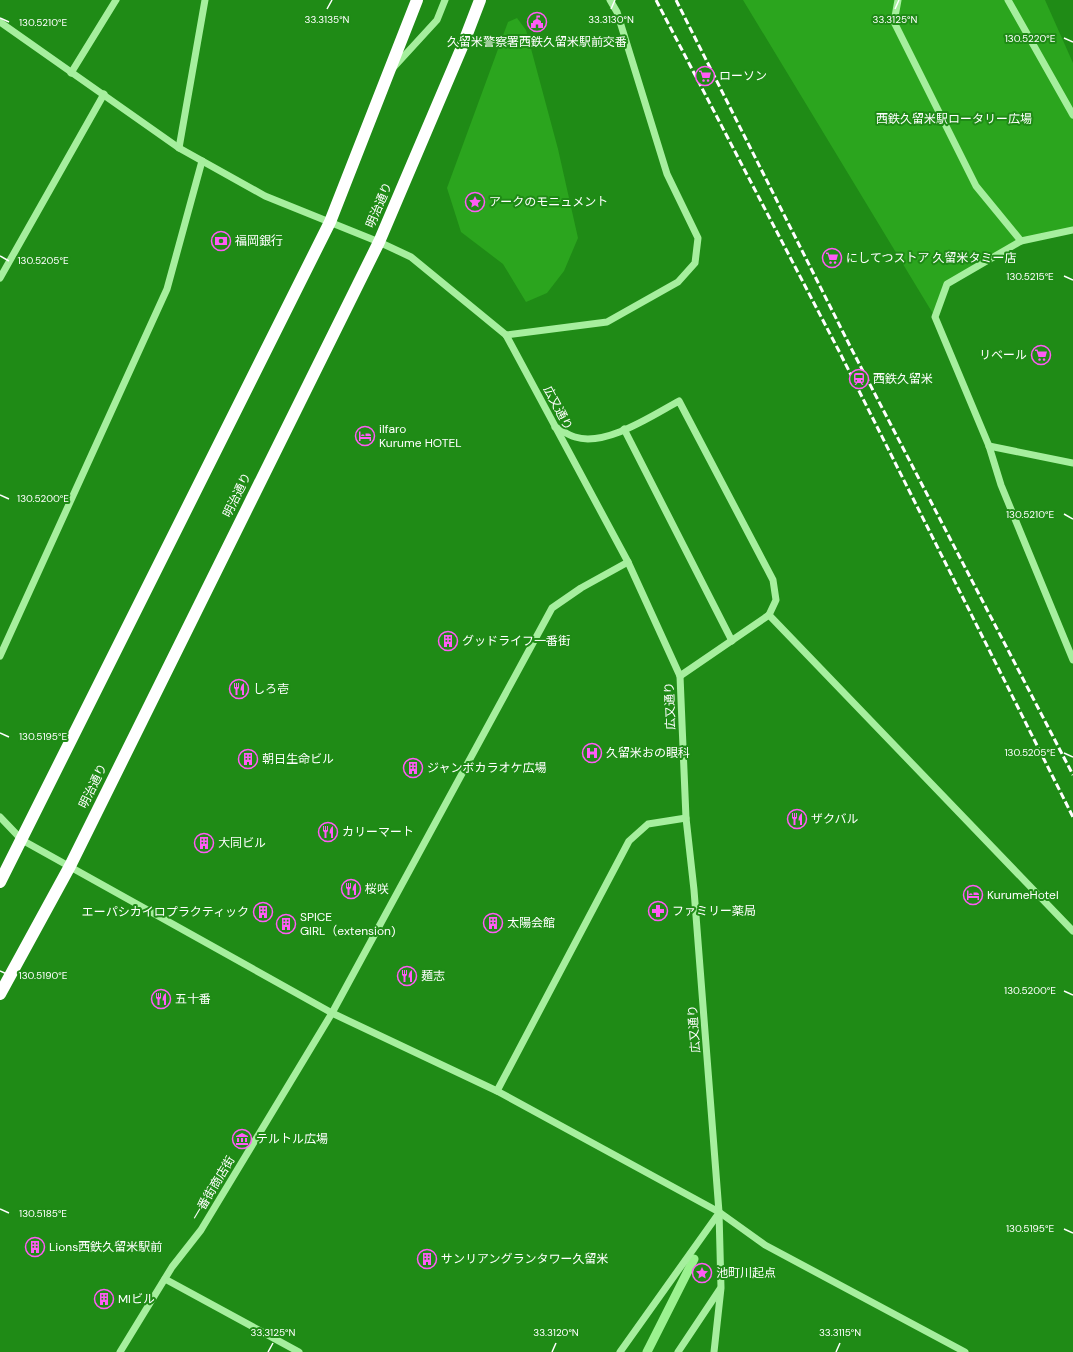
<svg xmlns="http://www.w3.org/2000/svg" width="1073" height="1352" font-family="'DM Sans','Noto Sans JP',sans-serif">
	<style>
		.green { fill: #2ba51e }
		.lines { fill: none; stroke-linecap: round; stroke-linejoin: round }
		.stream { stroke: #9bf290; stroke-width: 9 }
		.minor { stroke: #a6ef9e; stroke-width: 7 }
		.highway { stroke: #fff; stroke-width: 12 }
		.rail { stroke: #fff; stroke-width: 3; stroke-dasharray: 7 3; stroke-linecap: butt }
		.ticks { fill: none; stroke: #fff; stroke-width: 1.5 }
		.labels { text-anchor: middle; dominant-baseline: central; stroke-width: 4; stroke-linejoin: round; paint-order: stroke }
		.poi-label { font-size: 12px; fill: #fff; stroke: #1f8b16; text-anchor: start }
		.park-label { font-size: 12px; fill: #fff; stroke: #1f8b16 }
		.street-label { font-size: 12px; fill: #fff; stroke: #1f8b16 }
		.ticks-label { font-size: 10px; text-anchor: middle; fill: #fff; stroke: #1f8b16; stroke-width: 4; stroke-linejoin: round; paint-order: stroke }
	</style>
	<rect width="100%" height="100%" fill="#1f8b16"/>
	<g class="green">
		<polygon points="743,0 1045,0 1073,63 1073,230 1021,241 947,284 935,317"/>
		<polygon points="517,18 526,30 558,149 578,238 564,271 547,293 526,302 503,264 461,232 447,188 508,22"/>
	</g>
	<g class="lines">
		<polyline class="stream" points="647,1352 694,1259"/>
		<g class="minor">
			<polyline points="898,0 894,22 976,186 1021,241"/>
			<polyline points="1008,0 1073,115"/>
			<polyline points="0,22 179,148 265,196 379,242 411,257 506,335 628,562 680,676 686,818 694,890 719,1212 721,1288 714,1352"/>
			<polyline points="393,68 437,20 445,0"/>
			<polyline points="71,73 116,0"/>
			<polyline points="179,148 205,0"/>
			<polyline points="1073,230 1021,241 947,284 935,317 989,446 1001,485 1073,660"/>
			<polyline points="0,278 104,94"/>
			<polyline points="506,335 607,322 678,282 695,263 698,238 667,174 617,12 610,0"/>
			<path d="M555 427C562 430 568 435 575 437 606 447 653 415 679 401L773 580 776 600 769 615"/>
			<polyline points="624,429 732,641"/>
			<polyline points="989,446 1073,463"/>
			<polyline points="0,656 167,289 202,161"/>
			<polyline points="680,676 769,615 1073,931"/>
			<polyline points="0,817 22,840 332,1013 497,1091 719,1212 765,1245 965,1352"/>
			<polyline points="497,1091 629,841 648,824 686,818"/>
			<polyline points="165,1279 299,1352"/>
			<polyline points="120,1352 172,1267 201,1230 332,1013 552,608 581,588 628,562"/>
			<polyline points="620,1352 719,1213"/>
			<polyline points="678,1352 720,1289"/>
		</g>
		<g class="highway">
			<polyline points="0,882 330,222 417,0"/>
			<polyline points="0,994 70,866 379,242 462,47 480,0"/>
		</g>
		<g class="rail">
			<polyline points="656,0 840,353 1073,817"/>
			<polyline points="676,0 851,348 1073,775"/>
		</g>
	</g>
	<path class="ticks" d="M327 9 332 0M611 9 615 0M895 9 899 0M0 18 9 22M1064 38 1073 42M0 256 9 261M1064 276 1073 280M0 495 9 499M1064 514 1073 519M0 733 9 737M1064 753 1073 757M0 971 9 975M1064 991 1073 995M0 1209 9 1213M1064 1229 1073 1233M268 1352 273 1343M552 1352 556 1343M836 1352 840 1343"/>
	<defs>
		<symbol id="civic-ring" viewBox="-11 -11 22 22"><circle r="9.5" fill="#1f8b16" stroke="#ff5cf5" stroke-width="1.5"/><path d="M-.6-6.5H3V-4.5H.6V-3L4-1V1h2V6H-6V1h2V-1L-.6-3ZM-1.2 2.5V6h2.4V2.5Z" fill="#ff5cf5"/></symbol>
		<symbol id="supermarket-ring" viewBox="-11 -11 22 22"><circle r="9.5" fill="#1f8b16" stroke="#ff5cf5" stroke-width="1.5"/><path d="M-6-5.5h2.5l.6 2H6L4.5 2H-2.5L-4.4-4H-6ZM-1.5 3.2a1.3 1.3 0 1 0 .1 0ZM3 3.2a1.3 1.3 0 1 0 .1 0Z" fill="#ff5cf5"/></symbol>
		<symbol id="sight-ring" viewBox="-11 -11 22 22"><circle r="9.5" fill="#1f8b16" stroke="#ff5cf5" stroke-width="1.5"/><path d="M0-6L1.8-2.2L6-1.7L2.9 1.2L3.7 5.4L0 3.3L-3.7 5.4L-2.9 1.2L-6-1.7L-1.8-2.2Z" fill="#ff5cf5"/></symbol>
		<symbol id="bank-ring" viewBox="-11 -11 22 22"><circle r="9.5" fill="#1f8b16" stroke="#ff5cf5" stroke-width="1.5"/><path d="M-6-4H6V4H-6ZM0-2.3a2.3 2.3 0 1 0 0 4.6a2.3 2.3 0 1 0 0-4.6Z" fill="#ff5cf5"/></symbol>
		<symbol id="station-ring" viewBox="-11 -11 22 22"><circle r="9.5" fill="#1f8b16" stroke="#ff5cf5" stroke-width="1.5"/><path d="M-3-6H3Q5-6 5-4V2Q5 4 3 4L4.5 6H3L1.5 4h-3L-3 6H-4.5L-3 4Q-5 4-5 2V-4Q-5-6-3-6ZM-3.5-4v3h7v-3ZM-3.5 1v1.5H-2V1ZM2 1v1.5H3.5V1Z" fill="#ff5cf5"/></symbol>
		<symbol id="hotel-ring" viewBox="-11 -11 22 22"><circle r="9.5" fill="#1f8b16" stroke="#ff5cf5" stroke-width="1.5"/><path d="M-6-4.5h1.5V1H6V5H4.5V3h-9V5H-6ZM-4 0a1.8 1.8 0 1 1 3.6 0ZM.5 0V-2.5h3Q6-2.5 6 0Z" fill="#ff5cf5"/></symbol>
		<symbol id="building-ring" viewBox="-11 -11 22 22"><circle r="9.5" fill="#1f8b16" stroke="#ff5cf5" stroke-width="1.5"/><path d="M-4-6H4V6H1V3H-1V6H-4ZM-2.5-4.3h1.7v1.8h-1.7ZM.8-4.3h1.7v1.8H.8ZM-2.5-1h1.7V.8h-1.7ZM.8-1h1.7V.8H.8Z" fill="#ff5cf5"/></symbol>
		<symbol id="restaurant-ring" viewBox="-11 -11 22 22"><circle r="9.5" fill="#1f8b16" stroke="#ff5cf5" stroke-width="1.5"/><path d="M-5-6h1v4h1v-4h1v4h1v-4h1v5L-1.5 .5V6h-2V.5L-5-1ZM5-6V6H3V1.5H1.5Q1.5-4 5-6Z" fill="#ff5cf5"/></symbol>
		<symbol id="hospital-ring" viewBox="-11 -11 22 22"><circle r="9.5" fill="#1f8b16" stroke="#ff5cf5" stroke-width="1.5"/><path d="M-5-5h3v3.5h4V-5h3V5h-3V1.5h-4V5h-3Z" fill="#ff5cf5"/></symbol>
		<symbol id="pharmacy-ring" viewBox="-11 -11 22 22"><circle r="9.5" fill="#1f8b16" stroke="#ff5cf5" stroke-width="1.5"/><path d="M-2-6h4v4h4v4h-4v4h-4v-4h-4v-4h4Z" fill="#ff5cf5"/></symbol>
		<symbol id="museum-ring" viewBox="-11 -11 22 22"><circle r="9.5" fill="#1f8b16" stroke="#ff5cf5" stroke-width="1.5"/><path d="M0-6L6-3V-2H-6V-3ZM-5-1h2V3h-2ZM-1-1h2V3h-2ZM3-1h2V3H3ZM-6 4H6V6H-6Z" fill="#ff5cf5"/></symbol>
	</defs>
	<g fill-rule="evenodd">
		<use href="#civic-ring" x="526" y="11" width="22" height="22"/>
		<use href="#supermarket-ring" x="694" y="65" width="22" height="22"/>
		<use href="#sight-ring" x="464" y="191" width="22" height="22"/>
		<use href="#bank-ring" x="210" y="230" width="22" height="22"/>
		<use href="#supermarket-ring" x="821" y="247" width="22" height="22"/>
		<use href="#supermarket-ring" x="1030" y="344" width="22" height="22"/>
		<use href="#station-ring" x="848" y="368" width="22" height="22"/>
		<use href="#hotel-ring" x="354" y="425" width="22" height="22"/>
		<use href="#building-ring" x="437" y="630" width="22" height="22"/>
		<use href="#restaurant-ring" x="228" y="678" width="22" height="22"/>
		<use href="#hospital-ring" x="581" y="742" width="22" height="22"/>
		<use href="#building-ring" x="237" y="748" width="22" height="22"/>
		<use href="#building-ring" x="402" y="757" width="22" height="22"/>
		<use href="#restaurant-ring" x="786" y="808" width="22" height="22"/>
		<use href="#restaurant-ring" x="317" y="821" width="22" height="22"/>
		<use href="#building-ring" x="193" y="832" width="22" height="22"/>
		<use href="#restaurant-ring" x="340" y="878" width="22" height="22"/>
		<use href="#hotel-ring" x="962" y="884" width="22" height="22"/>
		<use href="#pharmacy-ring" x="647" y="900" width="22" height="22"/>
		<use href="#building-ring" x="252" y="901" width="22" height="22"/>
		<use href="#building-ring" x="482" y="912" width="22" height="22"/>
		<use href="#building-ring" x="275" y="913" width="22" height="22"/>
		<use href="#restaurant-ring" x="396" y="965" width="22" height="22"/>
		<use href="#restaurant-ring" x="150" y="988" width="22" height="22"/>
		<use href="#museum-ring" x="231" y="1128" width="22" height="22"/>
		<use href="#building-ring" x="24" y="1236" width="22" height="22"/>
		<use href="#building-ring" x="416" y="1248" width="22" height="22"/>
		<use href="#sight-ring" x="691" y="1262" width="22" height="22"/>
		<use href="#building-ring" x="93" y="1288" width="22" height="22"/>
	</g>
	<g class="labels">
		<g class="poi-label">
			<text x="537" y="42" text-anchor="middle">久留米警察署西鉄久留米駅前交番</text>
			<text x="719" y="76">ローソン</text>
			<text x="489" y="202">アークのモニュメント</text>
			<text x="235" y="241">福岡銀行</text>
			<text x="846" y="258">にしてつストア 久留米タミー店</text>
			<text x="1027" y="355" text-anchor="end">リベール</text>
			<text x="873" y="379">西鉄久留米</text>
			<text x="379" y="429">ilfaro<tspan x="379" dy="14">Kurume HOTEL</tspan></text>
			<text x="462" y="641">グッドライフ一番街</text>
			<text x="253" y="689">しろ壱</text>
			<text x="606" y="753">久留米おの眼科</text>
			<text x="262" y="759">朝日生命ビル</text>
			<text x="427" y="768">ジャンボカラオケ広場</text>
			<text x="811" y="819">ザクバル</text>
			<text x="342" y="832">カリーマート</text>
			<text x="218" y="843">大同ビル</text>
			<text x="365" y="889">桜咲</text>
			<text x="987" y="895">KurumeHotel</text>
			<text x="672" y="911">ファミリー薬局</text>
			<text x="249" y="912" text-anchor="end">エーパシカイロプラクティック</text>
			<text x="300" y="917">SPICE<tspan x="300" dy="14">GIRL（extension)</tspan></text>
			<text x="507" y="923">太陽会館</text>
			<text x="421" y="976">麺志</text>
			<text x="175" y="999">五十番</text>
			<text x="256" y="1139">テルトル広場</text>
			<text x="49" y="1247">Lions西鉄久留米駅前</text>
			<text x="441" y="1259">サンリアングランタワー久留米</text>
			<text x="716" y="1273">池町川起点</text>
			<text x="118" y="1299">MIビル</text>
		</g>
		<g class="park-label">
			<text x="954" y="119">西鉄久留米駅ロータリー広場</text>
		</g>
		<g class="street-label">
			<text transform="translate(379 205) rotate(-67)">明治通り</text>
			<text transform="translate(558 408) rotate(62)">広又通り</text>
			<text transform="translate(237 495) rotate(-64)">明治通り</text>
			<text transform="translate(670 706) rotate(-92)">広又通り</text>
			<text transform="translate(93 786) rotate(-64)">明治通り</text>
			<text transform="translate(694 1029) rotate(-94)">広又通り</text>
			<text transform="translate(213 1188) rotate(-59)">一番街商店街</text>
		</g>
	</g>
	<g class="ticks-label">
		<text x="327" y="23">33.3135°N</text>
		<text x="611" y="23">33.3130°N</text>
		<text x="895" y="23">33.3125°N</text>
		<text x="43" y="26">130.5210°E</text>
		<text x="1030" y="42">130.5220°E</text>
		<text x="43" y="264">130.5205°E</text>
		<text x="1030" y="280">130.5215°E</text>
		<text x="43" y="502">130.5200°E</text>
		<text x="1030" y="518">130.5210°E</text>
		<text x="43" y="740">130.5195°E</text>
		<text x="1030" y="756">130.5205°E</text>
		<text x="43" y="979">130.5190°E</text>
		<text x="1030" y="994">130.5200°E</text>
		<text x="43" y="1217">130.5185°E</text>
		<text x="1030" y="1232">130.5195°E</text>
		<text x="273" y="1336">33.3125°N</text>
		<text x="556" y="1336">33.3120°N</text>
		<text x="840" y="1336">33.3115°N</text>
	</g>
</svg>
